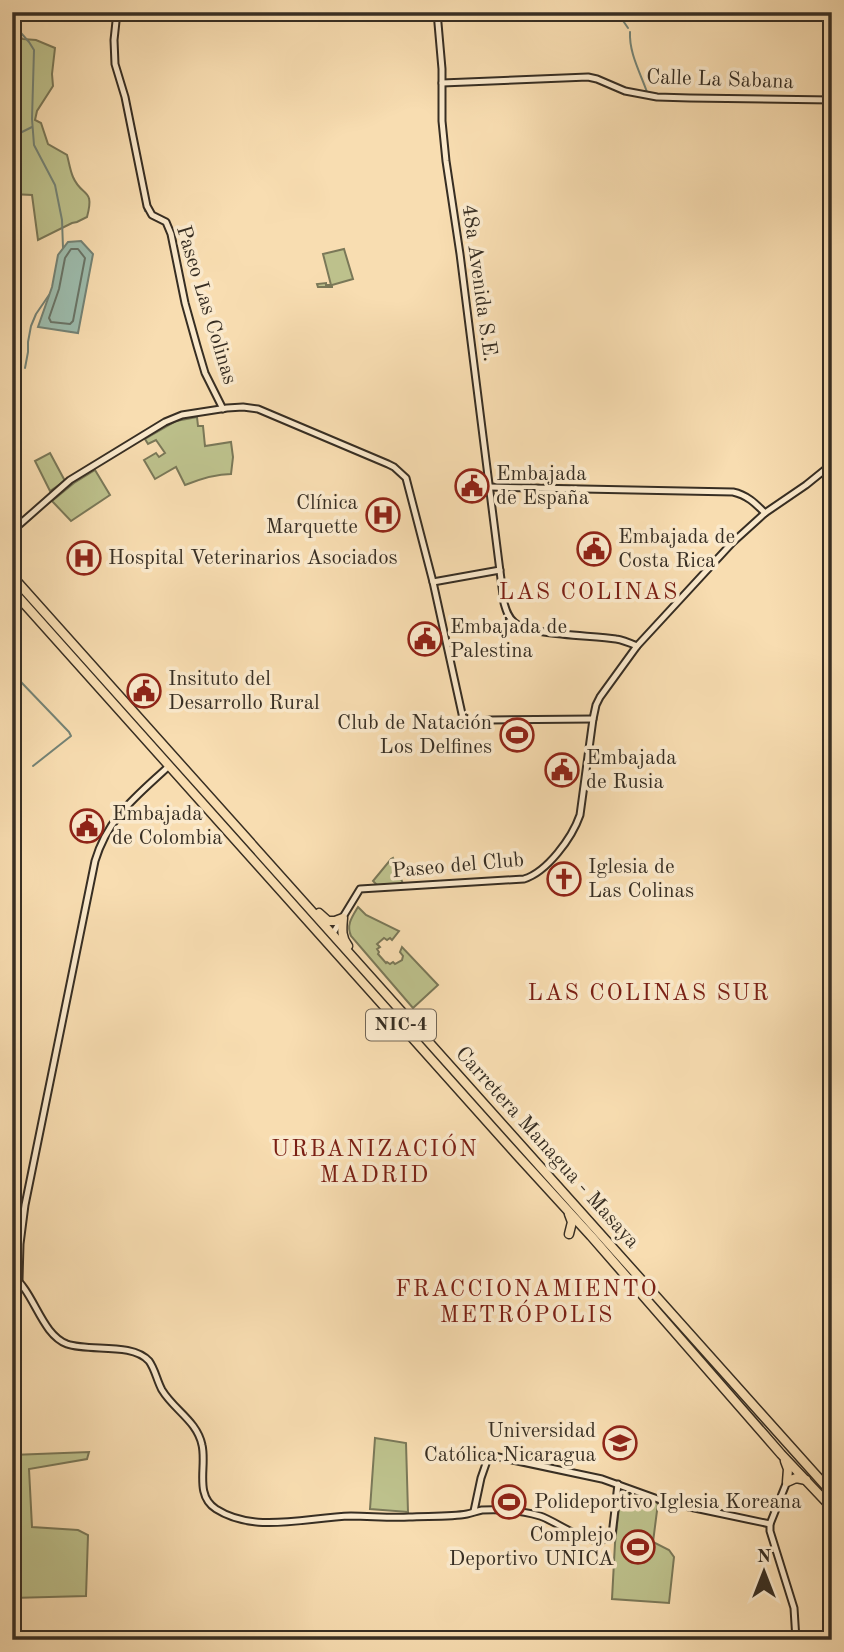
<svg xmlns="http://www.w3.org/2000/svg" width="844" height="1652" font-family="'Old Standard TT',serif">
	<style>
		.green { fill: #bdc18c; stroke: #7a7858; stroke-width: 2 }
		.water { fill: #9dbcad; stroke: #748376; stroke-width: 2 }
		.lines { fill: none; stroke-linecap: round; stroke-linejoin: round }
		.shore { stroke: #6a7568; stroke-width: 2 }
		.stream { stroke: #748376; stroke-width: 2 }
		.secondary-casing { stroke: #372e23; stroke-width: 9 }
		.highway-casing { stroke: #372e23; stroke-width: 11 }
		.secondary { stroke: #fae9cc; stroke-width: 5 }
		.highway { stroke: #f8ddb1; stroke-width: 8 }
		.labels { text-anchor: middle; dominant-baseline: central; stroke-width: 7; stroke-linejoin: round; paint-order: stroke }
		.shield { fill: #fae9cc; stroke: #726656; stroke-width: 2 }
		.shield-label { font-size: 19px; font-weight: bold; fill: #372e23 }
		.street-label { font-size: 21px; fill: #372e23; stroke: #fae9cc }
		.poi-label { font-size: 21px; fill: #372e23; stroke: #fae9cc; text-anchor: start }
		.neighbourhood-label { font-size: 23px; letter-spacing: 2px; fill: #7a1f14; stroke: #fae9cc }
	</style>
	<rect width="100%" height="100%" fill="#f8ddb1"/>
	<filter id="stains"><feTurbulence type="fractalNoise" baseFrequency=".00286" numOctaves="4"/><feColorMatrix values="0 0 0 0 .2 0 0 0 0 .09 0 0 0 0 .02 0 0 0 .5 -.17"/></filter>
	<radialGradient id="worn" r=".72"><stop offset=".6" stop-color="#630" stop-opacity="0"/><stop offset="1" stop-color="#630" stop-opacity=".3"/></radialGradient>
	<g class="green">
		<path d="M12 33 23 39 36 40 55 48 52 74 53 86 37 111 35 120 41 123 48 144 67 155C69 162 70 170 73 177 82 198 95 187 87 217L77 222 72 223 38 240 32 195 12 194Z"/>
		<polygon points="344,249 353,279 332,285 332,287 318,287 317,284 326,283 326,285 331,285 323,254"/>
		<path d="M197 417 198 426H203L205 446 231 442 233 457 231 474C215 474 200 479 185 485L176 467 155 479 144 460 156 453 159 457 165 453 156 440 148 444 145 439 176 421Z"/>
		<polygon points="50,453 65,481 50,491 35,461"/>
		<polygon points="95,470 110,495 71,521 52,501 74,483"/>
		<polygon points="393,858 403,884 379,887 373,881 391,859"/>
		<path d="M358 907 366 915 399 931 392 940 390 938 387 940 384 938 377 944 380 947 377 949 379 952 378 954 386 963 387 962 390 964 393 962 395 964 402 960 403 956 400 952 402 947 438 985 413 1008 351 936C346 925 352 917 358 907Z"/>
		<polygon points="375,1438 406,1443 408,1512 370,1509"/>
		<polygon points="89,1452 87,1459 29,1469 32,1527 78,1530 88,1535 86,1596 12,1598 12,1455"/>
		<polygon points="623,1489 658,1503 653,1542 669,1550 674,1557 669,1603 612,1599 615,1543 621,1490"/>
	</g>
	<polygon class="water" points="81,241 93,254 78,333 38,327 52,287 58,255 68,242"/>
	<g class="lines">
		<polygon class="shore" points="71,249 78,249 85,258 73,321 70,324 51,322 49,318 59,289 65,258"/>
		<g class="stream">
			<polyline points="617,12 628,28"/>
			<path d="M630 32C629 53 640 72 647 92"/>
			<polyline points="12,33 21,33 29,42 34,50 32,119 34,145 55,185 62,220 63,248"/>
			<polyline points="112,39 114,12"/>
			<polyline points="114,69 123,99 129,131"/>
			<polyline points="12,137 32,127"/>
			<polyline points="137,168 145,211"/>
			<polyline points="831,331 832,328"/>
			<polyline points="25,368 28,352 28,342 31,326 36,314 49,295"/>
			<polyline points="12,388 21,378"/>
			<polyline points="21,682 69,732 71,736 33,766"/>
		</g>
		<defs>
			<g id="secondary">
				<polyline points="117,12 114,40 115,64 125,97 147,206 152,215 166,222 171,234 185,303 197,346 205,373 223,409"/>
				<path d="M437 12 442 69V121L446 161 460 254 504 603C506 610 508 617 514 622 529 636 593 635 616 639 623 640 630 643 637 646"/>
				<polyline points="442,83 588,77 597,79 625,91 657,97 690,98 832,100"/>
				<path d="M489 487 733 492C747 495 755 503 765 513"/>
				<polyline points="12,531 70,480 165,422 182,415 227,408 243,407 258,409 388,464 394,467 406,478 433,582 464,723 490,720 593,719"/>
				<polyline points="433,582 500,570"/>
				<path d="M332 935 360 889 524 879C547 872 572 838 580 815L593 719 596 705 600 697 637 646 732 543 765 513 806 485 832 464"/>
				<path d="M12 1275C35 1293 41 1334 67 1344 90 1352 132 1342 149 1361 155 1369 157 1381 162 1390 174 1410 197 1421 202 1445 207 1466 194 1495 216 1509 255 1534 307 1517 351 1516 370 1516 389 1518 409 1517 426 1516 451 1517 467 1514 472 1513 477 1511 482 1510 501 1509 523 1511 540 1516 559 1522 595 1553 612 1535L618 1484"/>
				<path d="M19 1280 20 1244 25 1205 95 861C108 817 137 796 169 766"/>
				<polyline points="788,1479 770,1524 770,1531 794,1608 796,1640"/>
				<polyline points="474,1511 481,1478 489,1455 602,1479 666,1502 770,1524"/>
			</g>
			<g id="highway">
				<polyline points="12,576 832,1493"/>
				<polyline points="12,590 517,1155 591,1236 781,1454 832,1508"/>
				<path d="M319 913 328 921H335L343 918C342 929 341 937 348 946"/>
				<polyline points="569,1214 572,1222 569,1234"/>
				<polyline points="785,1461 788,1469 787,1482 796,1478 806,1480"/>
			</g>
		</defs>
		<use href="#secondary" class="secondary-casing"/>
		<use href="#highway" class="highway-casing"/>
		<use href="#secondary" class="secondary"/>
		<use href="#highway" class="highway"/>
	</g>
	<defs>
		<symbol id="civic-ring" viewBox="-11 -11 22 22"><circle r="9.5" fill="#fae9cc" stroke="#8f2418" stroke-width="1.5"/><path d="M-.6-6.5H3V-4.5H.6V-3L4-1V1h2V6H-6V1h2V-1L-.6-3ZM-1.2 2.5V6h2.4V2.5Z" fill="#8f2418"/></symbol>
		<symbol id="hospital-ring" viewBox="-11 -11 22 22"><circle r="9.5" fill="#fae9cc" stroke="#8f2418" stroke-width="1.5"/><path d="M-5-5h3v3.5h4V-5h3V5h-3V1.5h-4V5h-3Z" fill="#8f2418"/></symbol>
		<symbol id="stadium-ring" viewBox="-11 -11 22 22"><circle r="9.5" fill="#fae9cc" stroke="#8f2418" stroke-width="1.5"/><path d="M0-5a6.5 5 0 1 0 0 10a6.5 5 0 1 0 0-10ZM-3.5-1.8h7v3.6h-7Z" fill="#8f2418"/></symbol>
		<symbol id="church-ring" viewBox="-11 -11 22 22"><circle r="9.5" fill="#fae9cc" stroke="#8f2418" stroke-width="1.5"/><path d="M-1.2-6h2.4v3.5h3.3v2.4h-3.3V6h-2.4V-.1h-3.3v-2.4h3.3Z" fill="#8f2418"/></symbol>
		<symbol id="university-ring" viewBox="-11 -11 22 22"><circle r="9.5" fill="#fae9cc" stroke="#8f2418" stroke-width="1.5"/><path d="M0-5L7-2L0 1L-7-2ZM-4 1L0 2.5L4 1V4Q0 6-4 4Z" fill="#8f2418"/></symbol>
	</defs>
	<g fill-rule="evenodd">
		<use href="#civic-ring" x="453" y="467" width="38" height="38"/>
		<use href="#hospital-ring" x="364" y="496" width="38" height="38"/>
		<use href="#civic-ring" x="575" y="530" width="38" height="38"/>
		<use href="#hospital-ring" x="65" y="539" width="38" height="38"/>
		<use href="#civic-ring" x="406" y="620" width="38" height="38"/>
		<use href="#civic-ring" x="125" y="672" width="38" height="38"/>
		<use href="#stadium-ring" x="498" y="716" width="38" height="38"/>
		<use href="#civic-ring" x="543" y="751" width="38" height="38"/>
		<use href="#civic-ring" x="68" y="807" width="38" height="38"/>
		<use href="#church-ring" x="545" y="860" width="38" height="38"/>
		<use href="#university-ring" x="601" y="1424" width="38" height="38"/>
		<use href="#stadium-ring" x="490" y="1483" width="38" height="38"/>
		<use href="#stadium-ring" x="619" y="1528" width="38" height="38"/>
	</g>
	<g class="labels">
		<rect class="shield" x="366" y="1009.5" width="70" height="31" rx="5"/>
		<g class="shield-label">
			<text x="401" y="1025">NIC-4</text>
		</g>
		<g class="street-label">
			<text transform="translate(720 80) rotate(2)">Calle La Sabana</text>
			<text transform="translate(479 283) rotate(82)">48a Avenida S.E.</text>
			<text transform="translate(206 305) rotate(73)">Paseo Las Colinas</text>
			<text transform="translate(458 866) rotate(-5)">Paseo del Club</text>
			<text transform="translate(547 1148) rotate(48)">Carretera Managua - Masaya</text>
		</g>
		<g class="poi-label">
			<text x="496" y="474">Embajada<tspan x="496" dy="24">de España</tspan></text>
			<text x="358" y="503" text-anchor="end">Clínica<tspan x="358" dy="24">Marquette</tspan></text>
			<text x="618" y="537">Embajada de<tspan x="618" dy="24">Costa Rica</tspan></text>
			<text x="108" y="558">Hospital Veterinarios Asociados</text>
			<text x="450" y="627">Embajada de<tspan x="450" dy="24">Palestina</tspan></text>
			<text x="168" y="679">Insituto del<tspan x="168" dy="24">Desarrollo Rural</tspan></text>
			<text x="492" y="723" text-anchor="end">Club de Natación<tspan x="492" dy="24">Los Delfines</tspan></text>
			<text x="586" y="758">Embajada<tspan x="586" dy="24">de Rusia</tspan></text>
			<text x="112" y="814">Embajada<tspan x="112" dy="24">de Colombia</tspan></text>
			<text x="588" y="867">Iglesia de<tspan x="588" dy="24">Las Colinas</tspan></text>
			<text x="596" y="1431" text-anchor="end">Universidad<tspan x="596" dy="24">Católica Nicaragua</tspan></text>
			<text x="534" y="1502">Polideportivo Iglesia Koreana</text>
			<text x="614" y="1535" text-anchor="end">Complejo<tspan x="614" dy="24">Deportivo UNICA</tspan></text>
		</g>
		<g class="neighbourhood-label">
			<text x="589" y="592">LAS COLINAS</text>
			<text x="649" y="993">LAS COLINAS SUR</text>
			<text x="375" y="1149">URBANIZACIÓN<tspan x="375" dy="26">MADRID</tspan></text>
			<text x="527" y="1289">FRACCIONAMIENTO<tspan x="527" dy="26">METRÓPOLIS</tspan></text>
		</g>
	</g>
	<rect width="844" height="1652" fill="none" stroke="#f8ddb1" stroke-width="42"/>
	<rect x="14" y="14" width="816" height="1624" fill="none" stroke="#372e23" stroke-width="3.5"/>
	<rect x="21" y="21" width="802" height="1610" fill="none" stroke="#372e23" stroke-width="2"/>
	<g transform="translate(764 1572)" stroke="#fae9cc" stroke-width="5" paint-order="stroke">
	<path d="M0-5L12 26L0 18L-12 26Z" fill="#372e23"/>
	<text y="-10" font-size="19" font-weight="bold" text-anchor="middle" fill="#372e23">N</text>
	</g>
	<rect width="100%" height="100%" filter="url(#stains)"/>
	<rect width="100%" height="100%" fill="url(#worn)"/>
</svg>
